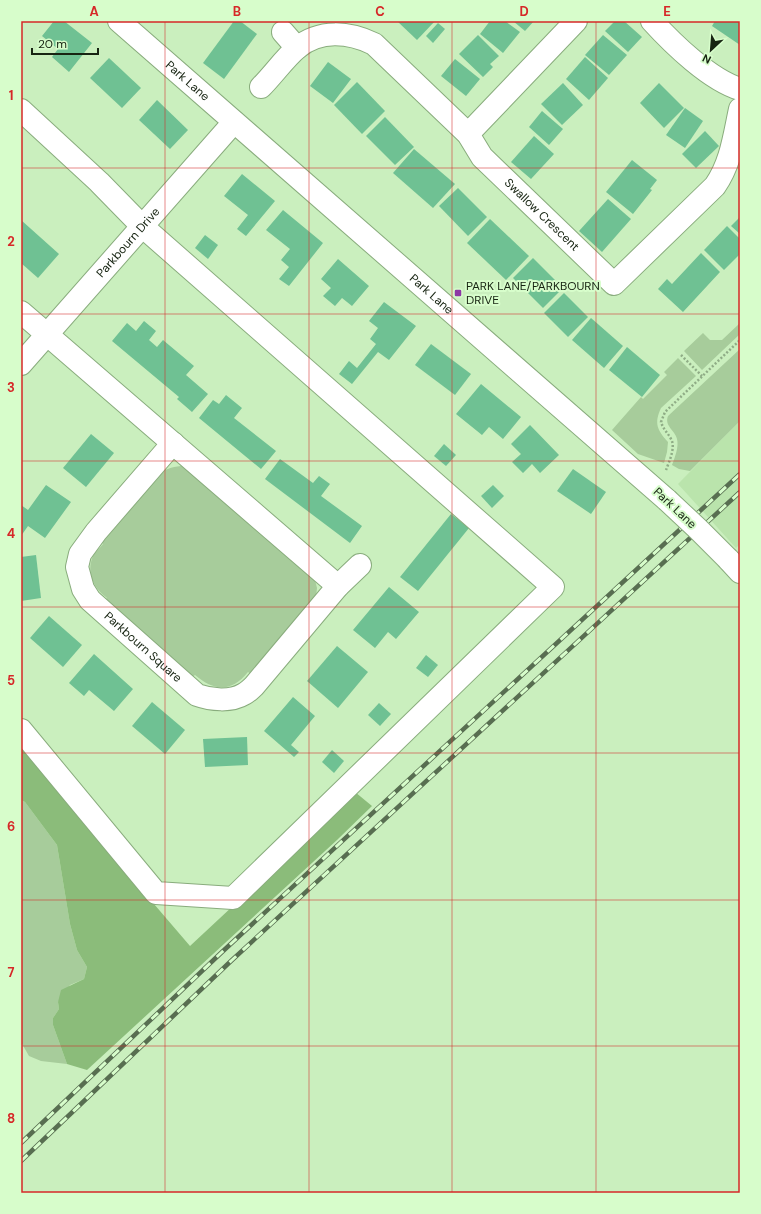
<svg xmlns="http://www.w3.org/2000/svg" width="761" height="1214" font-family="'DM Sans',sans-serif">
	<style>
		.built { fill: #bae4ac }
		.green { fill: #a7cc9b }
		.forest { fill: #8bbc7a }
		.building { fill: #6fc193 }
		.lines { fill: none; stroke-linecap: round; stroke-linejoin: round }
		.minor-casing { stroke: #89ac7d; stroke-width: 24 }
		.path { stroke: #8fac86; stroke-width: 2.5; stroke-dasharray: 2 2; stroke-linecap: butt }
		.minor { stroke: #fff; stroke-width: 22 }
		.rail-casing { stroke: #586e51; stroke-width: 4.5 }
		.rail { stroke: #d7fdcb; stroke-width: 3; stroke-dasharray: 9; stroke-linecap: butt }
		.minor-bridge-casing { stroke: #89ac7d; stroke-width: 24; stroke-linecap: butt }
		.minor-bridge { stroke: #fff; stroke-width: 22 }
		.grid { fill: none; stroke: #d62828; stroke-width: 1; stroke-opacity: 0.55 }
		.poi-dot { fill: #8d38a5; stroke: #d7fdcb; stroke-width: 1.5 }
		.labels { text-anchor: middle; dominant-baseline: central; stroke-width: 4; stroke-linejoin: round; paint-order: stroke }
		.street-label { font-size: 12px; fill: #172412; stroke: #d7fdcb }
		.poi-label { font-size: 12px; fill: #172412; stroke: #d7fdcb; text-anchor: start }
		.neatline { fill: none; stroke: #d62828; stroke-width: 1.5 }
		.grid-label { font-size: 13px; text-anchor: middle; font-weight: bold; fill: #d62828 }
	</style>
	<rect width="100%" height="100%" fill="#caefbe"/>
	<polygon class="built" points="740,421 740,544 736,548 678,484"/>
	<g class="green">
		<polygon points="740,323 740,334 702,370 684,351 703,333 710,340 722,340"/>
		<path d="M740 349V421L690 471 679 469 672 465C675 457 679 447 677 439 675 430 664 426 668 416Z"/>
		<path d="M678 358 696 376 661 408C654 423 657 430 668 442L667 452 664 463 638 454 612 430 641 397 643 399 667 375 664 372Z"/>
		<path d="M181 466 188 468 315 580 317 588 316 597 252 675 248 672C231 693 214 691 195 675L192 677 104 601 107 598C93 588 86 572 93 556 95 552 100 548 103 544L100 540 158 475C165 469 171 467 181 466Z"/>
		<polygon points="21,800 25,802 57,845 70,924 77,950 87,967 84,979 70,985 58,1002 59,1009 53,1018 53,1025 67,1064 41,1061 29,1056 21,1042"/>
	</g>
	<polygon class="forest" points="21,737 124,869 190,946 355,792 372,806 337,840 87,1070 67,1064 53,1025 53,1018 59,1009 58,1002 61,990 84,979 87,967 77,950 70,924 57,845 25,802 21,800"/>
	<g class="building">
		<polygon points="54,21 64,21 92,43 69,72 52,57 58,49 42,36"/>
		<polygon points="234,21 240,21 257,34 224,79 203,63"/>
		<polygon points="397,21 435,21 417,40"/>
		<polygon points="490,21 505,21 520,32 503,53 480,34"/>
		<polygon points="513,21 534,21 525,31"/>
		<polygon points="615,21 624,21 642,37 628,52 605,31"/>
		<polygon points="715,21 740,21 740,45 712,26"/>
		<polygon points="438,23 445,29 433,43 426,36"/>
		<polygon points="478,35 499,56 490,64 493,67 483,77 459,54"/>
		<polygon points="603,35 627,55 609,75 585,55"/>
		<polygon points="585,57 608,78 589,100 566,79"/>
		<polygon points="109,58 141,88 122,108 90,78"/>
		<polygon points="455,59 480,79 466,96 441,76"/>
		<polygon points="328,62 351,79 333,103 310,86"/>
		<polygon points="357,82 385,111 362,134 334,105"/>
		<polygon points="563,83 583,105 562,125 541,104"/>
		<polygon points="659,83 684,108 664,128 640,103"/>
		<polygon points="157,100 188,130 170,149 139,120"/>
		<polygon points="685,108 703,121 685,148 666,135"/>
		<polygon points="542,111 563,129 549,145 529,127"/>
		<polygon points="385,117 414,147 395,165 366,136"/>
		<polygon points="705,131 719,146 696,168 682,154"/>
		<polygon points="534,136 554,154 531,179 511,162"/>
		<polygon points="414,149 455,184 433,208 393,173"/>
		<polygon points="632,160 657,180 650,189 652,190 633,214 606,192"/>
		<polygon points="242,174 275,201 246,236 237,229 248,215 224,196"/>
		<polygon points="458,188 487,217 468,236 439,206"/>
		<polygon points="608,199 631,219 602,252 579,231"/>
		<polygon points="283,210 323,243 289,286 279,279 289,267 281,260 290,249 266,230"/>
		<polygon points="740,217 740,234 731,226"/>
		<polygon points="490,219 529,256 506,280 467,243"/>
		<polygon points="21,220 59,254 38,278 21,263"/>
		<polygon points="727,226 740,239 740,254 724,270 704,250"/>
		<polygon points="205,235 218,245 208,259 195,248"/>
		<polygon points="701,253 720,272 683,312 658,289 667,279 672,284"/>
		<polygon points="533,258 563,288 543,308 513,278"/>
		<polygon points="338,259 369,286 352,306 342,298 335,306 323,296 331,288 321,279"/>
		<polygon points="564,293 588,317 568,337 544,313"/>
		<polygon points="384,302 416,326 389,360 378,352 352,384 339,374 349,361 357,368 376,344 370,339 378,328 369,321"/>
		<polygon points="591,318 623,346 604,368 572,340"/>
		<polygon points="144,321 156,331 149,340 157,347 163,340 194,366 186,375 208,394 192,412 177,399 179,397 112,341 127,323 136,331"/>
		<polygon points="431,344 471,374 455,395 415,365"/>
		<polygon points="627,347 660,375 642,397 609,370"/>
		<polygon points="481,384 521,417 503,439 489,427 482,435 456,414"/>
		<polygon points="226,395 242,408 234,418 276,451 261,469 199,418 213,400 219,404"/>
		<polygon points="530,425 559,455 540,473 532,464 523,473 512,462 521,454 511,444"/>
		<polygon points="91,434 114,453 86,487 63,468"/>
		<polygon points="444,444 456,455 446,466 434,456"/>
		<polygon points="280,459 313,483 319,476 330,484 321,496 362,526 350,543 265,479"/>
		<polygon points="573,469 606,492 591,514 557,491"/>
		<polygon points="46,485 71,502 45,538 28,526 21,536 21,505 28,510"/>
		<polygon points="493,485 504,496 492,508 481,496"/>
		<polygon points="451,514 469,528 418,591 400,577"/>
		<polygon points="36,555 41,598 21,601 21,557"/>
		<polygon points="389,587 419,612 396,639 388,632 375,648 353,630"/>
		<polygon points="49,616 82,645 63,667 30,638"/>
		<polygon points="337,646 368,672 338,708 307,681"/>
		<polygon points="94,654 133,689 114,711 89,690 84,696 69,683"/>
		<polygon points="426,655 438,665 428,677 416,668"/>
		<polygon points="293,697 315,716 291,745 299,752 294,757 264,731"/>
		<polygon points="152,702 185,730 165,754 132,726"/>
		<polygon points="379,703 391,714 380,726 368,715"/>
		<polygon points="247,737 248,765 205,767 203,739"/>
		<polygon points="332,750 344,761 334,773 322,762"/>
	</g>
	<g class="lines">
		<defs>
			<g id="minor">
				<path id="s1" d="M119 21 667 500"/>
				<path d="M652 21C673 44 710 80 740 89"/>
				<polyline points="283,32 297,48"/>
				<path id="s2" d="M261 87C273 75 285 58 297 48 320 29 349 32 374 44L468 134 482 157 614 284 715 186C731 163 734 137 740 109"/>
				<polyline points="21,110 99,182 142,226 553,587 233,898 156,893 21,730"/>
				<polyline points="468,134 576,21"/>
				<polyline points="21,312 338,586"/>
				<path id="s3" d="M21 364 234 122"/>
				<path id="s4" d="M173 443 96 532 80 554 77 567 83 589 90 600 197 695C211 700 231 702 244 694 248 692 251 689 254 686L338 586 360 565"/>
				<polyline points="728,559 740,572"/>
			</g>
		</defs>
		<use href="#minor" class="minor-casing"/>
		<g class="path">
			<polyline points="681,355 702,376"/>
			<path d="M666 470C669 462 676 447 671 439 668 433 663 429 661 422L665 412 740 340"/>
		</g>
		<use href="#minor" class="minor"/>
		<defs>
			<g id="rail">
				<polyline points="21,1143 222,952 740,474"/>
				<polyline points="21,1161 231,961 740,492"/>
			</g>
		</defs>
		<use href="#rail" class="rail-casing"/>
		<use href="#rail" class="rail"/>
		<defs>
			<polyline id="minor-bridge" points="667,500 698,529 728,559"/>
		</defs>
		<use href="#minor-bridge" class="minor-bridge-casing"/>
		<use href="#minor-bridge" class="minor-bridge"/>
	</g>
	<path class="grid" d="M165 21V1193M309 21V1193M452 21V1193M596 21V1193M21 168H740M21 314H740M21 461H740M21 607H740M21 753H740M21 900H740M21 1046H740"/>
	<rect class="poi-dot" x="454" y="289" width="8" height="8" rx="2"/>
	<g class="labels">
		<g class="street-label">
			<text stroke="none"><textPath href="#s1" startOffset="91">Park Lane</textPath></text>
			<text stroke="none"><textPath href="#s2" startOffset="375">Swallow Crescent</textPath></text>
			<text stroke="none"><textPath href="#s3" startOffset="162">Parkbourn Drive</textPath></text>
			<text stroke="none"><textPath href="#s1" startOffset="415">Park Lane</textPath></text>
			<text transform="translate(675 508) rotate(43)">Park Lane</text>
			<text stroke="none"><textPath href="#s4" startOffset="265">Parkbourn Square</textPath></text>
		</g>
		<g class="poi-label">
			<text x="466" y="286">PARK LANE/PARKBOURN<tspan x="466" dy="14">DRIVE</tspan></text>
		</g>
	</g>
	<rect width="761" height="1214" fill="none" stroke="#d7fdcb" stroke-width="44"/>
	<g transform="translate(711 50) rotate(206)" stroke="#d7fdcb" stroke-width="3" paint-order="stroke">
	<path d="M0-3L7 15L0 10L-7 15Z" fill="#172412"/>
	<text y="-6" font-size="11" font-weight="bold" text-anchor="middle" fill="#172412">N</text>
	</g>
	<path d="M32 48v6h66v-6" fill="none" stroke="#172412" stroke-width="2"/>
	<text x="38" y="48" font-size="12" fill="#172412" stroke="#d7fdcb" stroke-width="3" paint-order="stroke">20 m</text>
	<rect x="22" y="22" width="717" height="1170" class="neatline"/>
	<g class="grid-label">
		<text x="94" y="16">A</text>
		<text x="237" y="16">B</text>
		<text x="380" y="16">C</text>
		<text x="524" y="16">D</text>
		<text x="667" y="16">E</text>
		<text x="11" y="100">1</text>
		<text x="11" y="246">2</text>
		<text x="11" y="392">3</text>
		<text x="11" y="538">4</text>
		<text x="11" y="685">5</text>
		<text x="11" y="831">6</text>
		<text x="11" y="977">7</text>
		<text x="11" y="1123">8</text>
	</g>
</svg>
